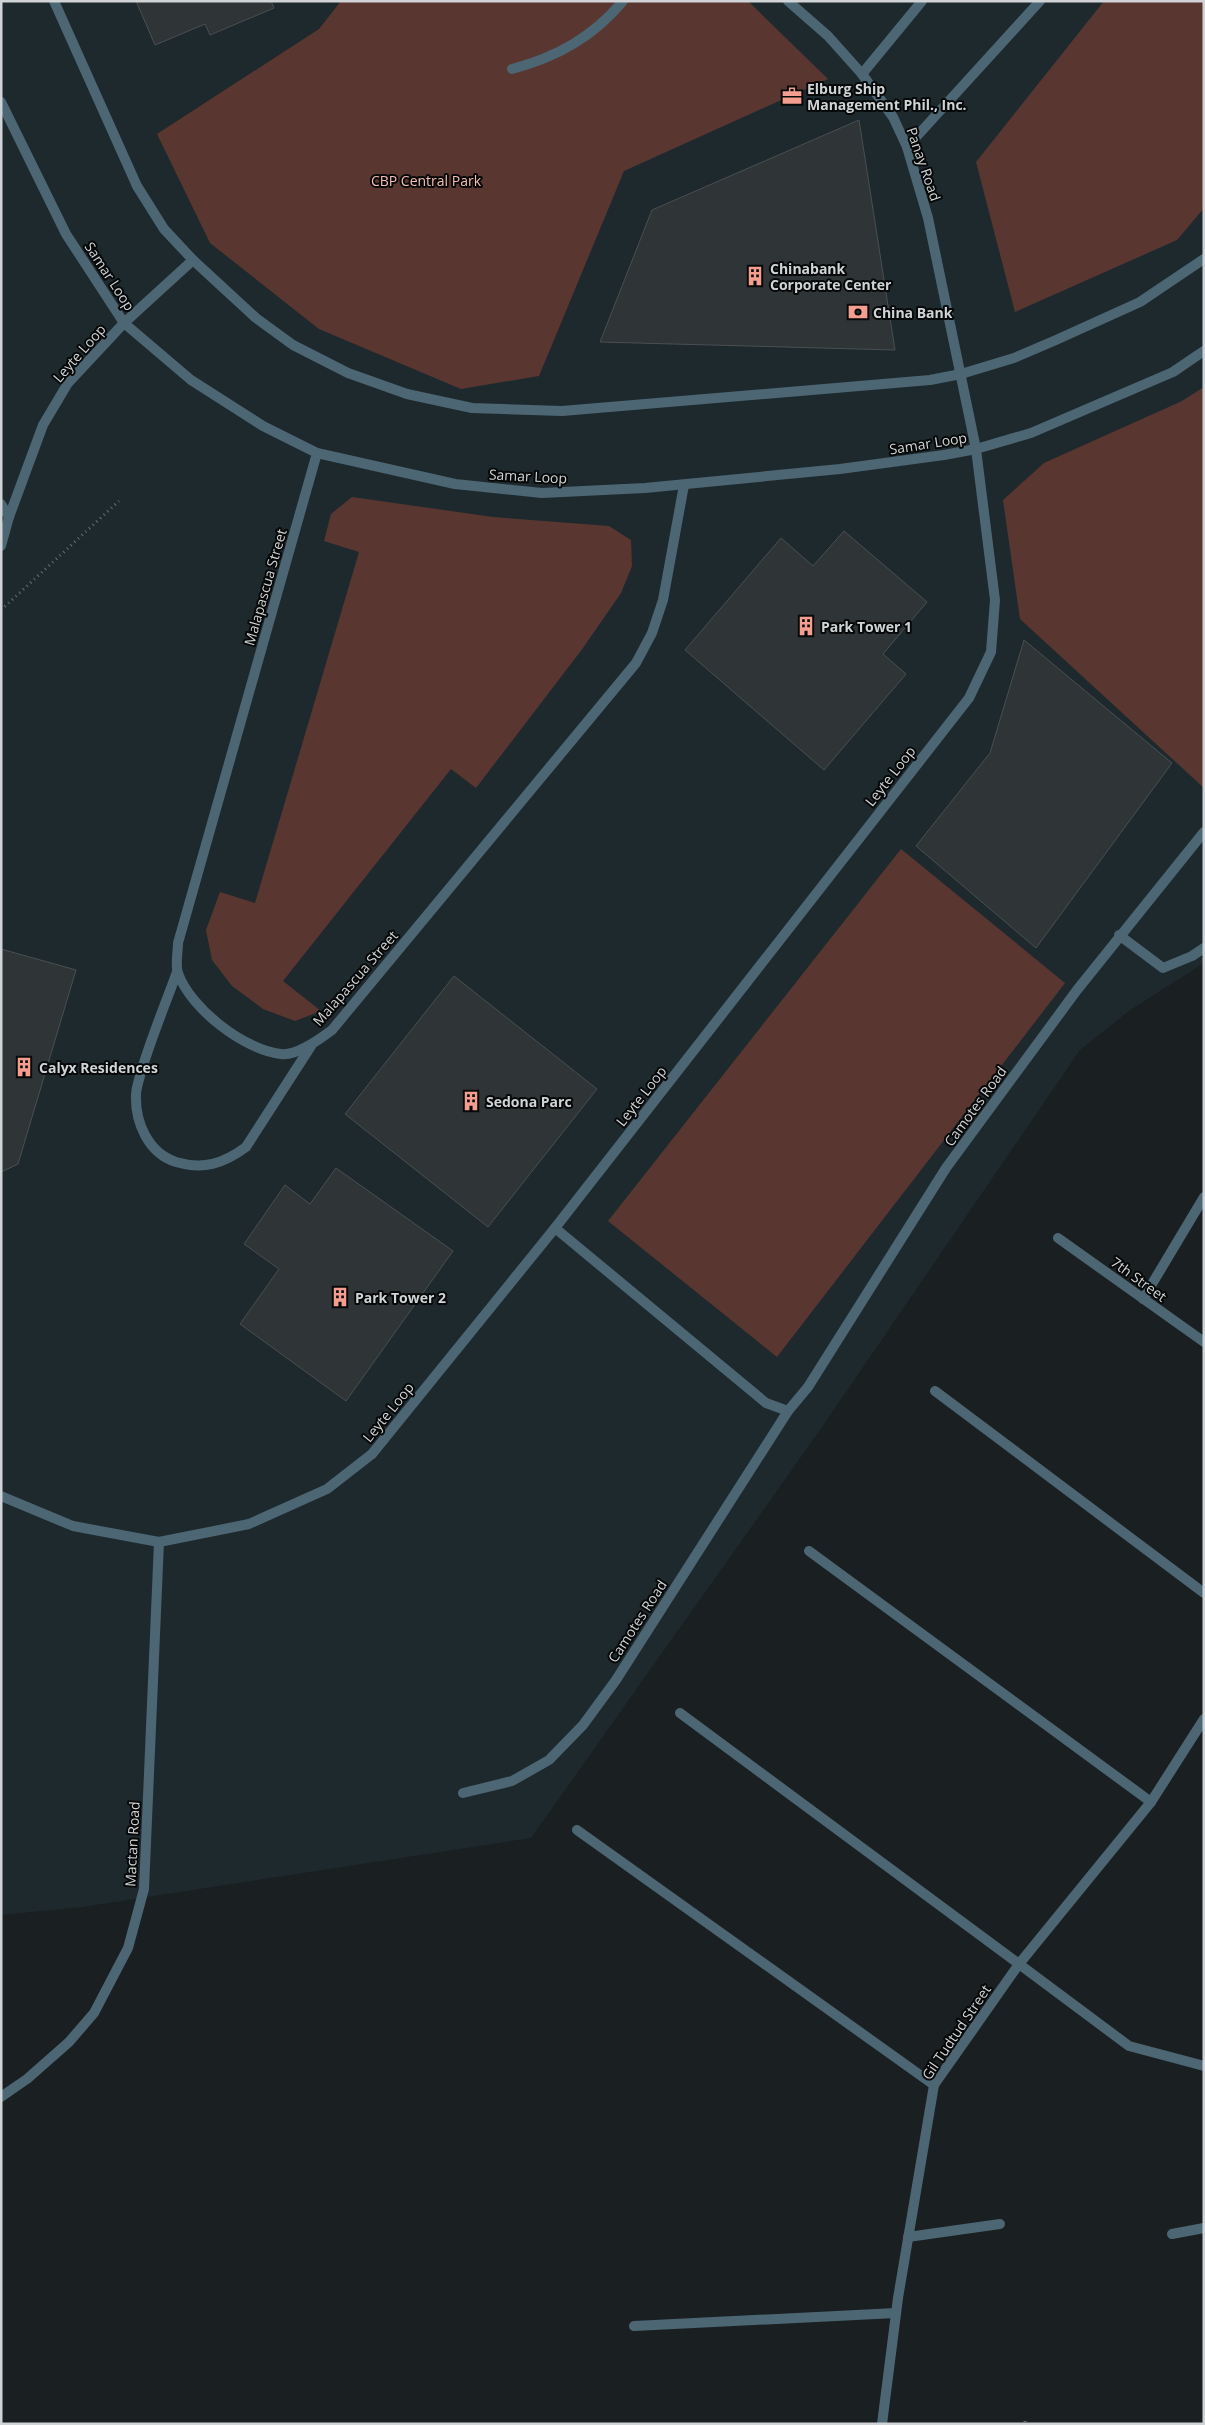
<svg xmlns="http://www.w3.org/2000/svg" width="1205" height="2425" font-family="'Open Sans',sans-serif">
	<style>
		.built { fill: #1e292e }
		.green { fill: #5a3630 }
		.building { fill: #2f3436; stroke: #4a4f52 }
		.lines { fill: none; stroke-linecap: round; stroke-linejoin: round }
		.path { stroke: #696d6f; stroke-width: 3; stroke-dasharray: 1 4; stroke-linecap: butt }
		.service { stroke: #4c6674; stroke-width: 10 }
		.minor { stroke: #4c6674; stroke-width: 10 }
		.tertiary { stroke: #4c6674; stroke-width: 10 }
		.labels { text-anchor: middle; dominant-baseline: central; stroke-width: 4; stroke-linejoin: round; paint-order: stroke }
		.poi-label { font-size: 14px; font-weight: bold; fill: #d1d4d6; stroke: #070909; text-anchor: start }
		.street-label { font-size: 14px; fill: #d1d4d6; stroke: #070909 }
		.park-label { font-size: 14px; fill: #f7bdb3; stroke: #070909 }
	</style>
	<rect width="100%" height="100%" fill="#1a1f21"/>
	<polygon class="built" points="1,1 1204,1 1204,963 1129,1011 1080,1050 820,1430 531,1838 82,1907 1,1915"/>
	<g class="green">
		<polygon points="341,1 748,1 828,79 624,171 539,376 461,389 319,329 210,243 157,134 319,29"/>
		<polygon points="1104,1 1204,1 1204,208 1177,240 1015,312 976,162"/>
		<polygon points="1204,387 1204,788 1020,619 1003,500 1044,463 1182,401"/>
		<polygon points="352,497 493,517 609,526 631,540 632,566 621,593 583,648 476,788 451,769 283,981 321,1011 295,1021 263,1009 232,986 212,960 206,930 220,892 255,903 359,552 324,541 331,514"/>
		<polygon points="901,849 1065,983 777,1357 608,1221"/>
	</g>
	<g class="building">
		<polygon points="136,1 271,1 274,8 210,35 205,24 155,45"/>
		<polygon points="859,120 895,350 600,342 652,210"/>
		<polygon points="844,531 927,602 883,654 906,674 824,770 685,650 781,538 813,566"/>
		<polygon points="1024,640 1172,763 1036,948 916,846 990,753"/>
		<polygon points="1,949 76,970 18,1164 1,1172"/>
		<polygon points="454,976 597,1089 488,1227 345,1114"/>
		<polygon points="336,1168 453,1251 346,1401 240,1324 279,1269 244,1244 285,1185 310,1204"/>
	</g>
	<g class="lines">
		<g class="path">
			<polyline points="1,610 119,501"/>
			<polyline points="1025,2421 1025,2424"/>
		</g>
		<g class="service">
			<path d="M512 69C557 57 593 37 623 1"/>
			<polyline points="862,74 922,1"/>
			<polyline points="907,147 1040,1"/>
			<polyline points="1,504 9,517"/>
			<polyline points="1119,935 1163,968 1192,956 1204,948"/>
			<polyline points="1143,1299 1204,1197"/>
			<polyline points="463,1793 512,1781 549,1760 583,1725 616,1680 788,1411"/>
			<polyline points="1019,1964 1129,2046 1204,2066"/>
			<polyline points="908,2237 1000,2224"/>
		</g>
		<g class="minor">
			<path d="M317 453 178 943C178 952 175 965 178 973 190 1008 244 1050 281 1054 297 1056 320 1039 332 1030L636 663 652 633 663 600 684 485"/>
			<polyline points="1,546 9,517 43,425 68,383 124,323 193,260"/>
			<path d="M177 972C165 1005 152 1036 142 1069 140 1077 136 1087 136 1095 135 1122 148 1153 176 1162 203 1170 223 1164 246 1147L311 1046"/>
			<polyline points="555,1228 766,1403 788,1411 808,1387 946,1168 1077,990 1204,832"/>
			<polyline points="1058,1238 1204,1342"/>
			<polyline points="935,1391 1204,1593"/>
			<polyline points="1,1496 73,1526 159,1542 249,1524 327,1489 372,1454 555,1228 969,698 991,652 995,600 976,449 928,218 907,147 893,117 862,74 828,36 788,1"/>
			<polyline points="809,1551 1151,1802"/>
			<polyline points="680,1713 1019,1964"/>
			<polyline points="577,1830 934,2085"/>
			<polyline points="1,2097 27,2079 69,2042 94,2013 128,1948 144,1889 159,1542"/>
			<polyline points="1172,2234 1204,2228"/>
			<polyline points="634,2326 896,2313"/>
			<polyline points="882,2424 898,2298 934,2085 1019,1964 1151,1802 1204,1719"/>
		</g>
		<g class="tertiary">
			<polyline points="54,1 137,186 164,229 193,260 256,318 293,345 348,373 407,394 472,408 562,411 930,380 961,374 1014,358 1056,340 1140,302 1204,259"/>
			<polyline points="1,102 66,234 124,323 191,380 263,426 317,453 455,484 542,493 645,488 840,469 944,455 976,449 1031,433 1173,372 1204,351"/>
		</g>
	</g>
	<defs>
		<symbol id="office-bare" viewBox="-9 -9 18 18"><path d="M-6-3h4V-5.5h4V-3h4V5H-6ZM-1-4.5V-3h2v-1.5ZM-6 0V1H6V0Z" fill="#f59d8f" stroke="#070909" stroke-width="2.5" paint-order="stroke"/></symbol>
		<symbol id="building-bare" viewBox="-9 -9 18 18"><path d="M-4-6H4V6H1V3H-1V6H-4ZM-2.5-4.3h1.7v1.8h-1.7ZM.8-4.3h1.7v1.8H.8ZM-2.5-1h1.7V.8h-1.7ZM.8-1h1.7V.8H.8Z" fill="#f59d8f" stroke="#070909" stroke-width="2.5" paint-order="stroke"/></symbol>
		<symbol id="bank-bare" viewBox="-9 -9 18 18"><path d="M-6-4H6V4H-6ZM0-2.3a2.3 2.3 0 1 0 0 4.6a2.3 2.3 0 1 0 0-4.6Z" fill="#f59d8f" stroke="#070909" stroke-width="2.5" paint-order="stroke"/></symbol>
	</defs>
	<g fill-rule="evenodd">
		<use href="#office-bare" x="778" y="82" width="28" height="28"/>
		<use href="#building-bare" x="741" y="262" width="28" height="28"/>
		<use href="#bank-bare" x="844" y="298" width="28" height="28"/>
		<use href="#building-bare" x="792" y="612" width="28" height="28"/>
		<use href="#building-bare" x="10" y="1053" width="28" height="28"/>
		<use href="#building-bare" x="457" y="1087" width="28" height="28"/>
		<use href="#building-bare" x="326" y="1283" width="28" height="28"/>
	</g>
	<g class="labels">
		<g class="poi-label">
			<text x="807" y="88">Elburg Ship<tspan x="807" dy="16">Management Phil., Inc.</tspan></text>
			<text x="770" y="268">Chinabank<tspan x="770" dy="16">Corporate Center</tspan></text>
			<text x="873" y="312">China Bank</text>
			<text x="821" y="626">Park Tower 1</text>
			<text x="39" y="1067">Calyx Residences</text>
			<text x="486" y="1101">Sedona Parc</text>
			<text x="355" y="1297">Park Tower 2</text>
		</g>
		<g class="street-label">
			<text transform="translate(924 164) rotate(71)">Panay Road</text>
			<text transform="translate(110 276) rotate(57)">Samar Loop</text>
			<text transform="translate(79 353) rotate(-49)">Leyte Loop</text>
			<text transform="translate(928 443) rotate(-9)">Samar Loop</text>
			<text transform="translate(528 476) rotate(3)">Samar Loop</text>
			<text transform="translate(265 587) rotate(-74)">Malapascua Street</text>
			<text transform="translate(890 776) rotate(-52)">Leyte Loop</text>
			<text transform="translate(355 978) rotate(-49)">Malapascua Street</text>
			<text transform="translate(641 1096) rotate(-52)">Leyte Loop</text>
			<text transform="translate(975 1106) rotate(-54)">Camotes Road</text>
			<text transform="translate(1139 1279) rotate(36)">7th Street</text>
			<text transform="translate(388 1412) rotate(-51)">Leyte Loop</text>
			<text transform="translate(637 1621) rotate(-57)">Camotes Road</text>
			<text transform="translate(132 1844) rotate(-87)">Mactan Road</text>
			<text transform="translate(956 2032) rotate(-56)">Gil Tudtud Street</text>
		</g>
		<g class="park-label">
			<text x="426" y="180">CBP Central Park</text>
		</g>
	</g>
	<rect width="1205" height="2425" fill="none" stroke="#d1d4d6" stroke-width="5"/>
</svg>
